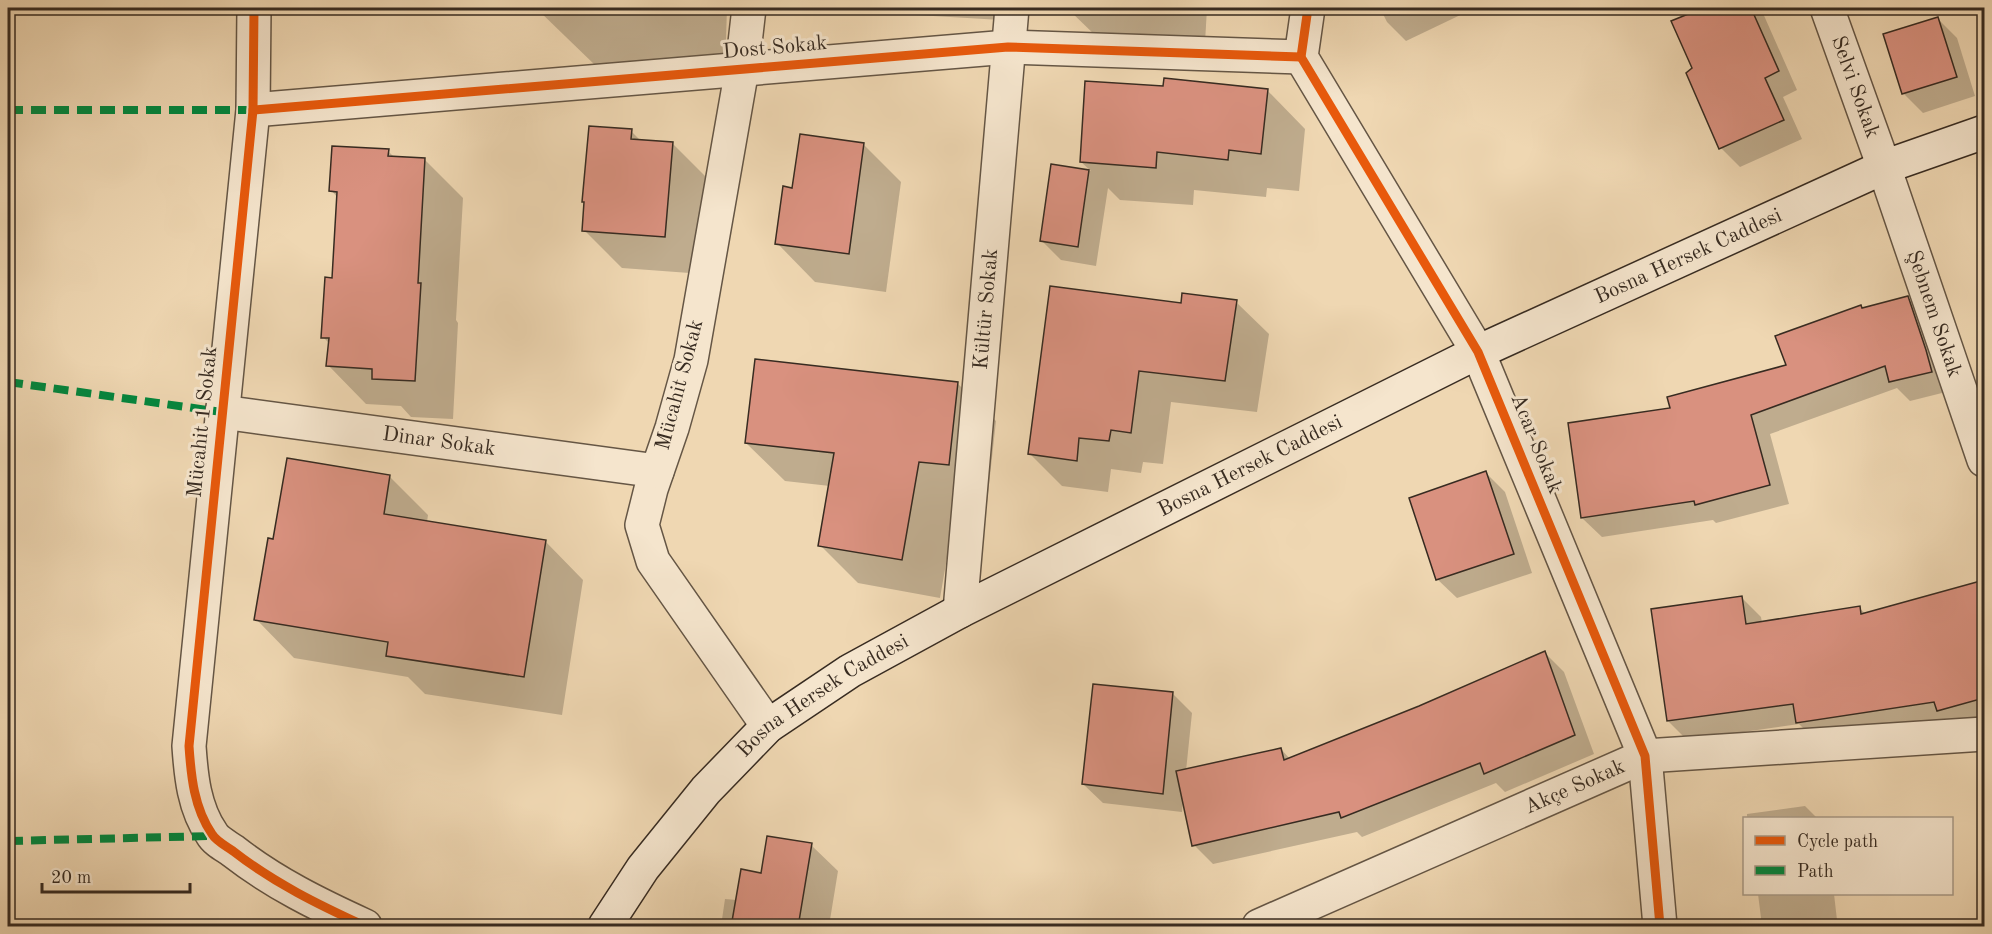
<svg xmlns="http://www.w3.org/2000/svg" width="1992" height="934" font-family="'Old Standard TT',serif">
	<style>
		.shadow { fill: #0003 }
		.building { fill: #d9917f; stroke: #372b21; stroke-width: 1.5 }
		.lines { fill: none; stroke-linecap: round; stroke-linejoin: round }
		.street-casing { stroke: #655645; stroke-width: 36 }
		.secondary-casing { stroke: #372b21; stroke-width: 36 }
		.street { stroke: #f5e5cd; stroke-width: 33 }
		.secondary { stroke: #f5e5cd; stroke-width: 33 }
		.quiet { stroke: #00873e; stroke-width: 8; stroke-dasharray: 15 8; stroke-linecap: butt }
		.cycleway-casing { stroke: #f5e5cd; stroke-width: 13 }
		.cycleway { stroke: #e8590c; stroke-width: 9 }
		.labels { text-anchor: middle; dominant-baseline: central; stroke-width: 6; stroke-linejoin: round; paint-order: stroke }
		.street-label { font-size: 21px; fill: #372b21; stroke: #f5e5cd }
	</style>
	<rect width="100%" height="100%" fill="#efd7b2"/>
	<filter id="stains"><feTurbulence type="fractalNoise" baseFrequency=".00333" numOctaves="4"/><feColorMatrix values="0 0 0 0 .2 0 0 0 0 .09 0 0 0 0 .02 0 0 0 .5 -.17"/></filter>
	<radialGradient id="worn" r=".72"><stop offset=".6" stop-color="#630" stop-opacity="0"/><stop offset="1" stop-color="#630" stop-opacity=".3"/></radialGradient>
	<g class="shadow">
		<polygon points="536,8 727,8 725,70 597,67"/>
		<polygon points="892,8 1019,8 1018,21 899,14"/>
		<polygon points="1067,8 1207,8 1205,43 1098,38"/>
		<polygon points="1380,8 1475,8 1406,41 1387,22"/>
		<polygon points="1706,8 1759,8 1762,11 1797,90 1783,97 1802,139 1740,167 1721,148 1694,69 1673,22"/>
		<polygon points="1938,19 1957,38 1975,96 1923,113 1903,93"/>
		<polygon points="1267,90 1305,129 1299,191 1267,188 1266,197 1194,190 1193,205 1120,200 1108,188 1096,266 1061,260 1042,241 1053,166 1091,171 1081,162"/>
		<polygon points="631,131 641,141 672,143 710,181 703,274 622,268 584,230"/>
		<polygon points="863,144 901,182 886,292 815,282 777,243 793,190"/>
		<polygon points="388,151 395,158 425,160 463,198 456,320 458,323 453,419 411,417 401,406 366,404 328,365 330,344 323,337 334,280 338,198 331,190"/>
		<polygon points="1908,298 1927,317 1950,391 1910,401 1897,388 1770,434 1789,504 1716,523 1713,520 1602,537 1582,518 1671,409 1788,366 1863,309"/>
		<polygon points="1236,302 1269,334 1257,412 1171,402 1163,464 1143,462 1141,473 1111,469 1108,492 1062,486 1030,454 1183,305"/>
		<polygon points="957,383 996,421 987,503 957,500 940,598 858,583 820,545 830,486 785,481 746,443"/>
		<polygon points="288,460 390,477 428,515 427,522 545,541 583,580 562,715 425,694 408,677 294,658 256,619 275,541"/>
		<polygon points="1486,473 1505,492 1532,573 1457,598 1437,579"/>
		<polygon points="1984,582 1984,722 1817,742 1799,724 1687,740 1668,721 1742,598 1761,617 1762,623 1859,608 1866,614"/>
		<polygon points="1545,653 1564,672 1594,754 1505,792 1496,783 1362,837 1357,832 1213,864 1194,845 1183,800 1182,812 1103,803 1083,784 1173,694 1192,713 1186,771 1281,749 1290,759 1420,707"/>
		<polygon points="1805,806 1817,818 1747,818 1747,814"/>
		<polygon points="811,845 838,871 829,926 721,926 725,899 737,900 762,875"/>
		<polygon points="1758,894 1834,894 1837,920 1845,919 1852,926 1762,926"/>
	</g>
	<g class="building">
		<polygon points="1703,8 1751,8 1779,71 1765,78 1784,120 1719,149 1686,73 1692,68 1671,21"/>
		<polygon points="1938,17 1957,77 1902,94 1883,34"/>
		<polygon points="1164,78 1268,89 1261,154 1229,150 1228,160 1157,152 1156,168 1080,162 1085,81 1163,86"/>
		<polygon points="589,126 632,129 631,139 673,142 665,237 582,231 584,202 582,202"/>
		<polygon points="800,134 864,143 849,254 775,244 783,186 792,188"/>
		<polygon points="332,146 389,149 388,156 425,158 418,283 421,283 415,381 372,379 372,369 326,366 329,338 321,338 325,277 332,278 337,192 329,191"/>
		<polygon points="1051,164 1089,170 1078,247 1040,241"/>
		<polygon points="1050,286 1181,303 1182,293 1237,300 1225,381 1139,371 1131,433 1111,430 1109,441 1079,438 1077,461 1028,454"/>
		<polygon points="1908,296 1926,350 1932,372 1889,382 1885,366 1751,415 1770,485 1695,505 1694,501 1581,518 1568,423 1670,408 1667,397 1786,365 1775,336 1861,305 1862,308"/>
		<polygon points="755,359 958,382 949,465 919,462 902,560 818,546 834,453 745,443"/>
		<polygon points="287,458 390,475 384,514 546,540 524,677 386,656 388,642 254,620 268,538 273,539"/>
		<polygon points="1486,471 1514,554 1436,580 1409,498"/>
		<polygon points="1984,580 1984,698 1937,711 1934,702 1796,723 1793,704 1667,721 1651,609 1742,596 1746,624 1860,606 1861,614"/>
		<polygon points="1545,651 1575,735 1484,774 1480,763 1341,818 1339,812 1192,846 1176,771 1281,748 1284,760 1419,706"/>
		<polygon points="1093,684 1173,692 1163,794 1082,784"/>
		<polygon points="767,836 812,843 798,927 731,927 741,869 761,873"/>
	</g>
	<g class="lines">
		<defs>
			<g id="street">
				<path d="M254 8 253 110 189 746C191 776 194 808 212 834 216 841 226 846 233 851 274 883 319 905 365 926"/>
				<polyline points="749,8 742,69 691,360 672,428 651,489 642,525 653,561 768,726"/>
				<polyline points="1308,8 1301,57 1478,352 1645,756 1660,926"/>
				<path id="s1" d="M1827 8 1884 167 1984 460"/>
				<polyline points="253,110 1008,47 1301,57"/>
				<path id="s2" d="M222 412 657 471"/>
				<path id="s3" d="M960 611 1012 8"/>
				<path id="s4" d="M1259 926 1645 756 1984 734"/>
			</g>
			<g id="secondary">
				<path id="s5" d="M605 926 643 868 706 790 768 726 850 671 960 611 1478 352 1884 167 1984 132"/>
			</g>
		</defs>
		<use href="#street" class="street-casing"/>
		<use href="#secondary" class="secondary-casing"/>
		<use href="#street" class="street"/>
		<use href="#secondary" class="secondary"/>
		<g class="quiet">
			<polyline points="8,110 253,110"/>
			<polyline points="8,382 222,412"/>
			<polyline points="8,841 212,836"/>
		</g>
		<defs>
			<g id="cycleway">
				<path d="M254 8 253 110 189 746C191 776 194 808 212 834 216 841 226 846 233 851 274 883 319 905 365 926"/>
				<polyline points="1308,8 1301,57 1478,352 1645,756 1660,926"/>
				<polyline points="253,110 1008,47 1301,57"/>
			</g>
		</defs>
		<use href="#cycleway" class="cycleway-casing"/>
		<use href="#cycleway" class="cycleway"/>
	</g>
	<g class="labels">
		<g class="street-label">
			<text transform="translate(775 48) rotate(-5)">Dost Sokak</text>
			<text stroke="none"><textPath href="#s1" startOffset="84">Selvi Sokak</textPath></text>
			<text stroke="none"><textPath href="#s5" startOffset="1293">Bosna Hersek Caddesi</textPath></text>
			<text stroke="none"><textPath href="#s3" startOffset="303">Kültür Sokak</textPath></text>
			<text stroke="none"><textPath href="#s1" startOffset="324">Şebnem Sokak</textPath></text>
			<text transform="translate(680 385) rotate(-75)">Mücahit Sokak</text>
			<text transform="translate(203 422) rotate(-84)">Mücahit 1 Sokak</text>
			<text stroke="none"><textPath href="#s2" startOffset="219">Dinar Sokak</textPath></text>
			<text transform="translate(1536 444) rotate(68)">Acar Sokak</text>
			<text stroke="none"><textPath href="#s5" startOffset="807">Bosna Hersek Caddesi</textPath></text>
			<text stroke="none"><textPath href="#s5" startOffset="321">Bosna Hersek Caddesi</textPath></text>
			<text stroke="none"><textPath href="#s4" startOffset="345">Akçe Sokak</textPath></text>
		</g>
	</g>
	<rect width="1992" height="934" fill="none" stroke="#efd7b2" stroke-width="30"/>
	<rect x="9" y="9" width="1974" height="916" fill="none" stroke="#372b21" stroke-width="3"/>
	<rect x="15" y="15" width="1962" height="904" fill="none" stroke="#372b21" stroke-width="1.5"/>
	<rect x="1743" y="817" width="210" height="78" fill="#f5e5cd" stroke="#a99b88" stroke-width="1.5"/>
	<rect x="1755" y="836" width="30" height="9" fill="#e8590c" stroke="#a99b88" stroke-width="1.5"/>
	<text x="1797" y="847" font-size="18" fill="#372b21">Cycle path</text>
	<rect x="1755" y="866" width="30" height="9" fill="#00873e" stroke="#a99b88" stroke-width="1.5"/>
	<text x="1797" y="877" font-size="18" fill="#372b21">Path</text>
	<path d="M42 883v9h148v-9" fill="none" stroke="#372b21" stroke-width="3"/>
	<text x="51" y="883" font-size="18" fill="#372b21" stroke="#f5e5cd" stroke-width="4.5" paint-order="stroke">20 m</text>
	<rect width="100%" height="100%" filter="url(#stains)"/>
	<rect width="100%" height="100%" fill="url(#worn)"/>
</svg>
